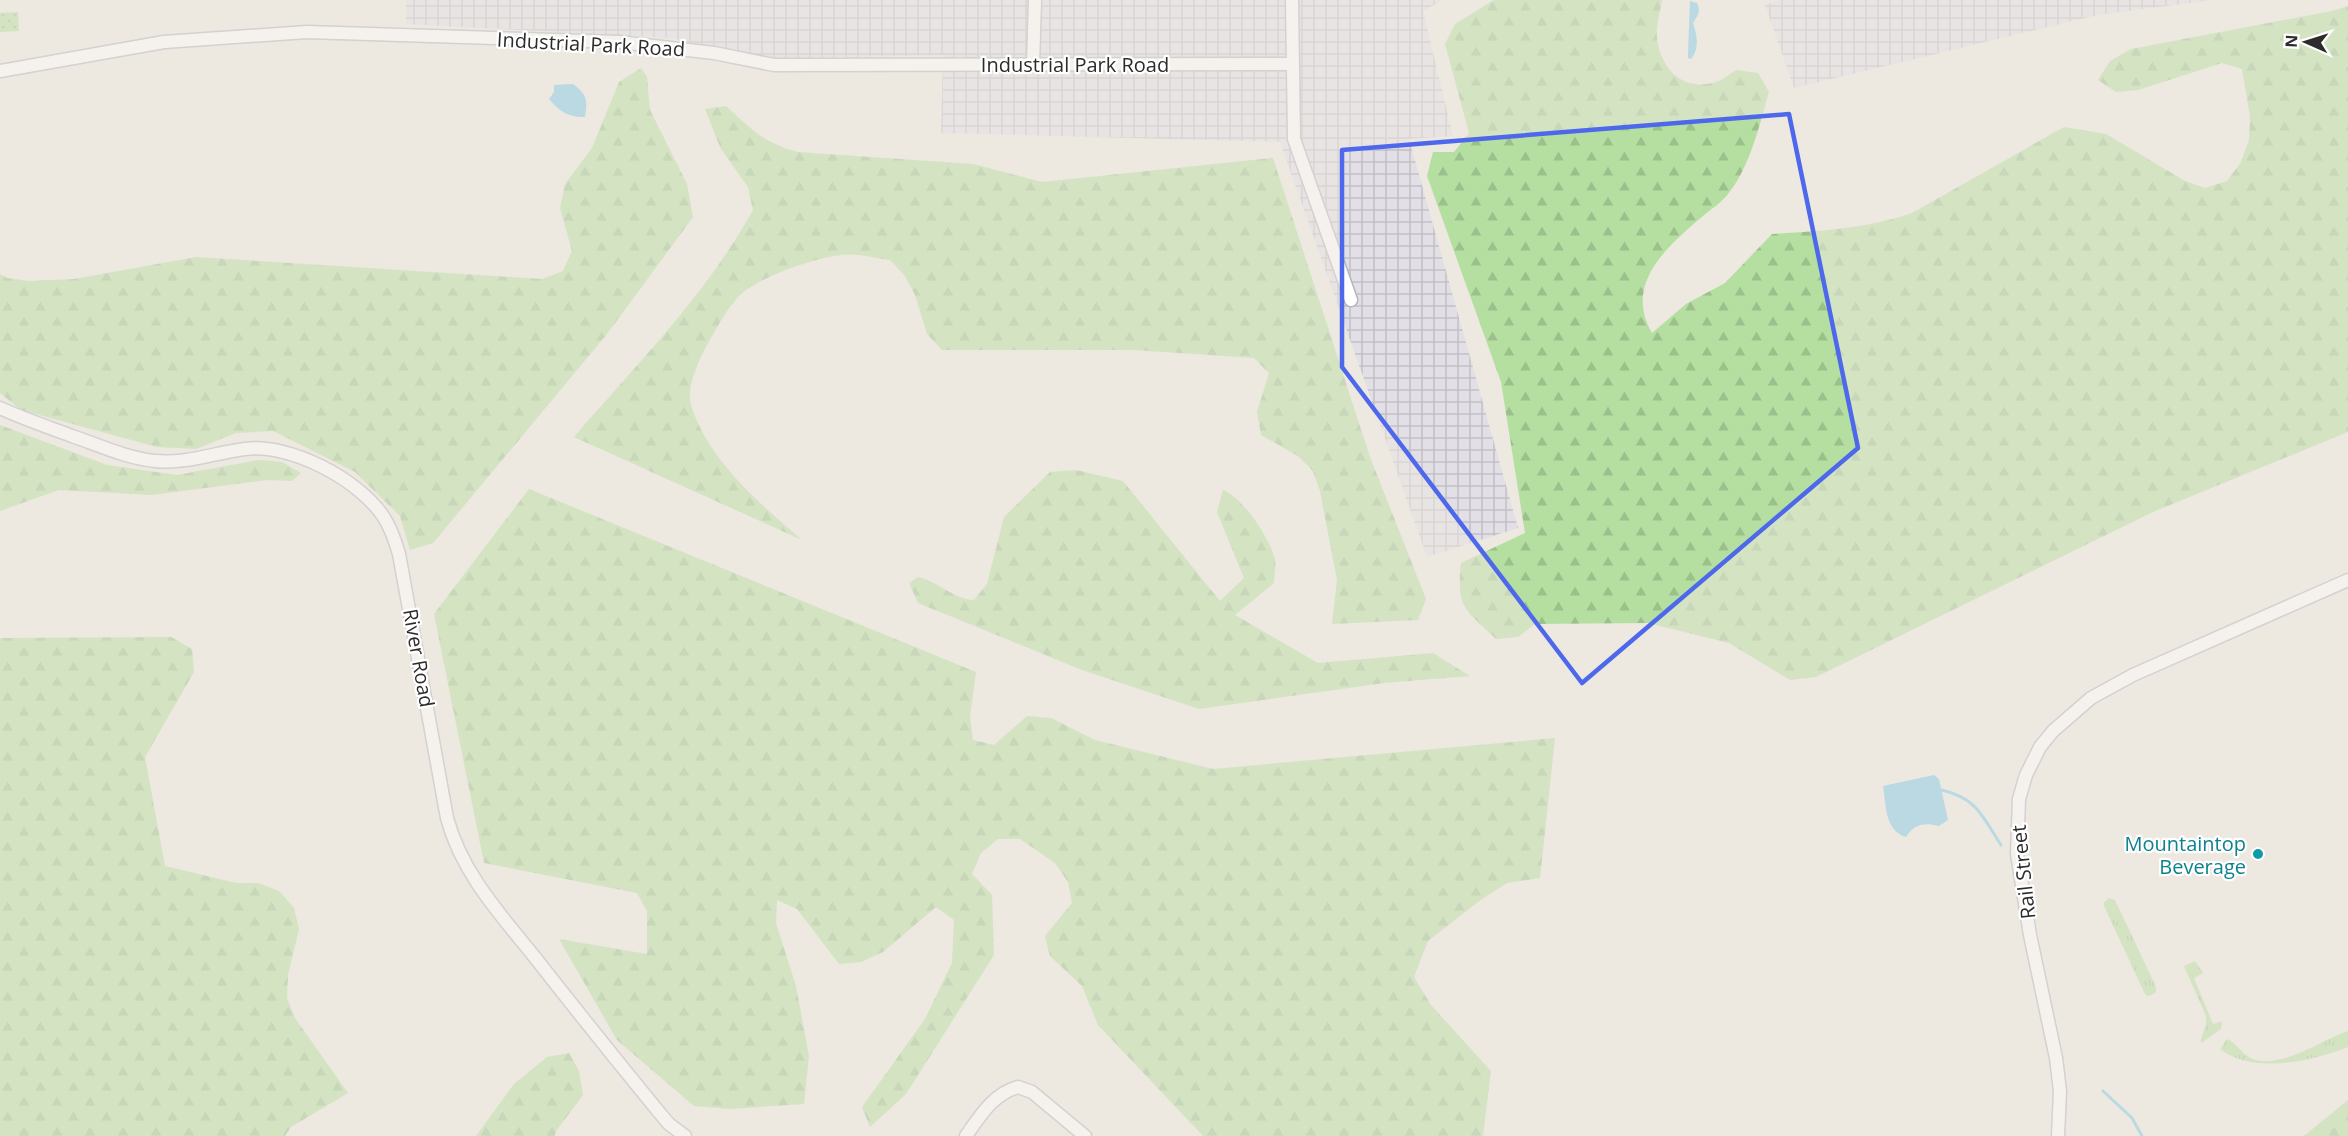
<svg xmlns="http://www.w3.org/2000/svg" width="2348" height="1136" font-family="'Open Sans',sans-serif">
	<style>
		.industrial { fill: url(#industrial-grid) }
		.grass { fill: url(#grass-tufts) }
		.forest { fill: url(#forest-firs) }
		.park { fill: url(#park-dots) }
		.water { fill: #7cc8e6 }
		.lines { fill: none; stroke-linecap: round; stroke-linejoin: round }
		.stream { stroke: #7cc8e6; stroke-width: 3 }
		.minor-casing { stroke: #b3b6bf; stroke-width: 15 }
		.minor { stroke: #fff; stroke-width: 12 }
		.marked { fill: none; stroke: #4e68ec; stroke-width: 4.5; stroke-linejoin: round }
		.culture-dot { fill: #0f9aa8; stroke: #fff; stroke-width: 2 }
		.labels { text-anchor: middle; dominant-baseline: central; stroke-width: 4.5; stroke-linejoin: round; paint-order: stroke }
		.street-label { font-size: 20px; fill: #2c2c2c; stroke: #fff }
		.culture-label { font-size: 20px; fill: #0d838f; stroke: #fff; text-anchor: end }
	</style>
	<defs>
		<pattern id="industrial-grid" width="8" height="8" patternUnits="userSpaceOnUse" patternTransform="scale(1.5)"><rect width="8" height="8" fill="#e2e0e6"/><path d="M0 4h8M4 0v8" fill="none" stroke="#c2c0c5"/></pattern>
		<pattern id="grass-tufts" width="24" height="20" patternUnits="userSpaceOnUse" patternTransform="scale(1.5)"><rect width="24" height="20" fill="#b5dfa1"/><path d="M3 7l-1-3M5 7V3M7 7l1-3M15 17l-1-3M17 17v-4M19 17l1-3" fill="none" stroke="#9cc08b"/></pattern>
		<pattern id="forest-firs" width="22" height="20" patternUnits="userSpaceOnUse" patternTransform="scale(1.5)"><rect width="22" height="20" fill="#b5dfa1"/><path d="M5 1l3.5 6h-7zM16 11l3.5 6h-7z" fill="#9cc08b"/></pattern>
		<pattern id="park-dots" width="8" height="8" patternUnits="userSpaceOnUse" patternTransform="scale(1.5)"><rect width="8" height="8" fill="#b5dfa1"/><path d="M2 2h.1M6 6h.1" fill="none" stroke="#9cc08b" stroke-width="1.8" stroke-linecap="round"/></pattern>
	</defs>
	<rect width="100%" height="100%" fill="#ede8e0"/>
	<g class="industrial">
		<polygon points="406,0 1443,0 1423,11 1453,136 1409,139 1518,528 1427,557 1280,142 941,133 943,55 760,59 670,38 406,24"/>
		<polygon points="1780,0 2212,0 2098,15 1794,88 1765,5"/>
	</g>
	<g class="grass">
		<polygon points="2109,898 2115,900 2156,987 2156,992 2152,995 2147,996 2144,992 2104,906 2104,902"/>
		<polygon points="2195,961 2203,973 2194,978 2213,1024 2222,1021 2221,1029 2203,1042 2200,1042 2206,1025 2206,1016 2184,966"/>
		<path d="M2348 1031V1047C2313 1061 2253 1075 2220 1049L2227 1039C2236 1043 2241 1052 2249 1057 2276 1073 2323 1039 2348 1031Z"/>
	</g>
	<g class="forest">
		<path d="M1494 0H1662C1660 12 1656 26 1657 38 1661 70 1683 92 1716 82 1723 80 1730 74 1736 70L1758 73 1769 92C1760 124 1749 169 1728 194 1722 202 1711 209 1703 216 1668 246 1623 283 1652 333L1686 304 1725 283 1772 234C1820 231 1866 229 1912 213L2064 127 2106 134 2185 181 2205 188 2227 181 2241 162 2249 140 2250 116 2242 69 2222 63 2138 90 2116 92 2098 80 2110 61 2131 49 2332 11 2348 6V432L2153 512 1816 677 1790 680 1729 643 1648 623 1535 624 1518 637 1496 639C1465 609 1456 609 1461 563L1525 533 1501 382 1427 176 1433 152H1454L1469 133 1445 44 1455 24Z"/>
		<polygon points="641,68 647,77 650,110 687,184 693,217 607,334 433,543 410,550 400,516 355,472 273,431 236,433 196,449 157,447 21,410 0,393 0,274 7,278 29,281 74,279 196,257 542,279 563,271 572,251 560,208 565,184 592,148 619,82"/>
		<path d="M726 106C750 128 765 144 798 152L973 164 1042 182 1273 158 1370 457 1426 599 1418 620 1332 624 1337 580 1320 491 1313 471 1298 456 1261 435 1257 412 1269 373 1254 358 1133 350H942L927 334 915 295 905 276 890 260C875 258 856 253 840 255 812 259 761 276 740 295 726 309 717 328 707 345 699 359 686 388 691 405 708 460 760 504 802 540L574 437C637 364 706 295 753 210L748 187 721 149 705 109Z"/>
		<polygon points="0,425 107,465 177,475 259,460 282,462 301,473 292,481 267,480 151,495 59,490 0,511"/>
		<path d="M1076 470 1123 481 1220 601 1244 578 1217 512 1223 490C1244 499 1270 538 1275 560 1276 567 1274 576 1274 583L1235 615 1318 663 1433 653 1470 676 1384 683 1199 709 1082 670 918 603 909 583 918 577C939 582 953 599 974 600L987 584 1004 517 1050 472Z"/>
		<polygon points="529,489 976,672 970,717 973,740 994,745 1027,716 1051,718 1095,740 1213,769 1555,738 1540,878 1507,883 1482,899 1428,941 1414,977 1431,1005 1491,1071 1483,1136 1203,1136 1098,1025 1082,986 1050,956 1045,936 1072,903 1068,882 1055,863 1020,839 998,839 981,853 972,874 992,895 994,955 906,1094 870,1127 862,1107 925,1019 952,963 954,920 936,907 883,952 861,962 839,964 797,909 777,900 776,923 796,986 809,1056 804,1104 730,1109 694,1106 617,1040 559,939 647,954 647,911 637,893 484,863 434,614"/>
		<polygon points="171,637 192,649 194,672 145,757 165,866 236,883 258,883 279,891 294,908 299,929 288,975 287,998 295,1018 348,1093 291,1127 285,1136 0,1136 0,638"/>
		<polygon points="569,1053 579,1071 583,1095 556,1131 555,1136 476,1136 514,1084 547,1057"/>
		<polygon points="2348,1100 2348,1136 2304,1136"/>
	</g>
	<polygon class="park" points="18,12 19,31 0,32 0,13"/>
	<g class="water">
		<path d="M1690 1 1697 3C1701 12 1698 15 1693 23 1697 35 1700 48 1691 59L1688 58V54Z"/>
		<path d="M573 84C587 94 588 101 585 117 569 118 559 111 549 99L554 92V85Z"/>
		<path d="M1934 775 1939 779 1948 820 1939 826C1924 822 1914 824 1906 837 1885 831 1886 805 1883 786Z"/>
	</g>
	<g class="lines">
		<g class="stream">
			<path d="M1942 790C1978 799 1982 816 2001 845"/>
			<polyline points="2103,1091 2132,1118 2142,1136"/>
		</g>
		<defs>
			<g id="minor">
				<polyline points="1292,0 1294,139 1351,300"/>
				<polyline points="1033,65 1035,0"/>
				<polyline points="0,71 164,42 307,32 619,42 714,53 774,65 1292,64"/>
				<path d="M0 408C24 419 48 427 72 436 99 445 126 458 155 461 187 464 214 453 245 449 290 443 358 479 383 516 391 528 395 540 399 554L447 818C462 874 501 915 537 960 577 1011 617 1061 658 1111L669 1124 685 1136"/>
				<path d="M966 1136C980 1116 993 1094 1018 1087L1032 1092 1085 1136"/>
				<polyline points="2058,1136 2060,1091 2056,1058 2030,935 2017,854 2019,799 2026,775 2040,747 2053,731 2091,698 2133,675 2348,580"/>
			</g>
		</defs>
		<use href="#minor" class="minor-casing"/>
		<use href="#minor" class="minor"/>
	</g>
	<path d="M0 0H2348V1136H0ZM1789 114 1858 448 1582 683 1342 367V150Z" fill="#ede8e0" fill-opacity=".55" fill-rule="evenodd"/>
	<path class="marked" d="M1789 114 1858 448 1582 683 1342 367V150Z"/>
	<circle class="culture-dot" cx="2258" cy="854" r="6"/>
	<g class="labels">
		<g class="street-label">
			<text transform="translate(591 44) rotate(3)">Industrial Park Road</text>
			<text x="1075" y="64">Industrial Park Road</text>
			<text transform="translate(419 658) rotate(80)">River Road</text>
			<text transform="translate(2023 872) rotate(-96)">Rail Street</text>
		</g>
		<g class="culture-label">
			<text x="2246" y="843">Mountaintop<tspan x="2246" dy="23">Beverage</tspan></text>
		</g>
	</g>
	<g transform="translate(2306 42) rotate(273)" stroke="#ffffff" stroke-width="4.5" paint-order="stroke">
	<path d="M0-4.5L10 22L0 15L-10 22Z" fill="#2c2c2c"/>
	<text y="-9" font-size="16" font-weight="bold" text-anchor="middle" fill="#2c2c2c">N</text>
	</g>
</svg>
